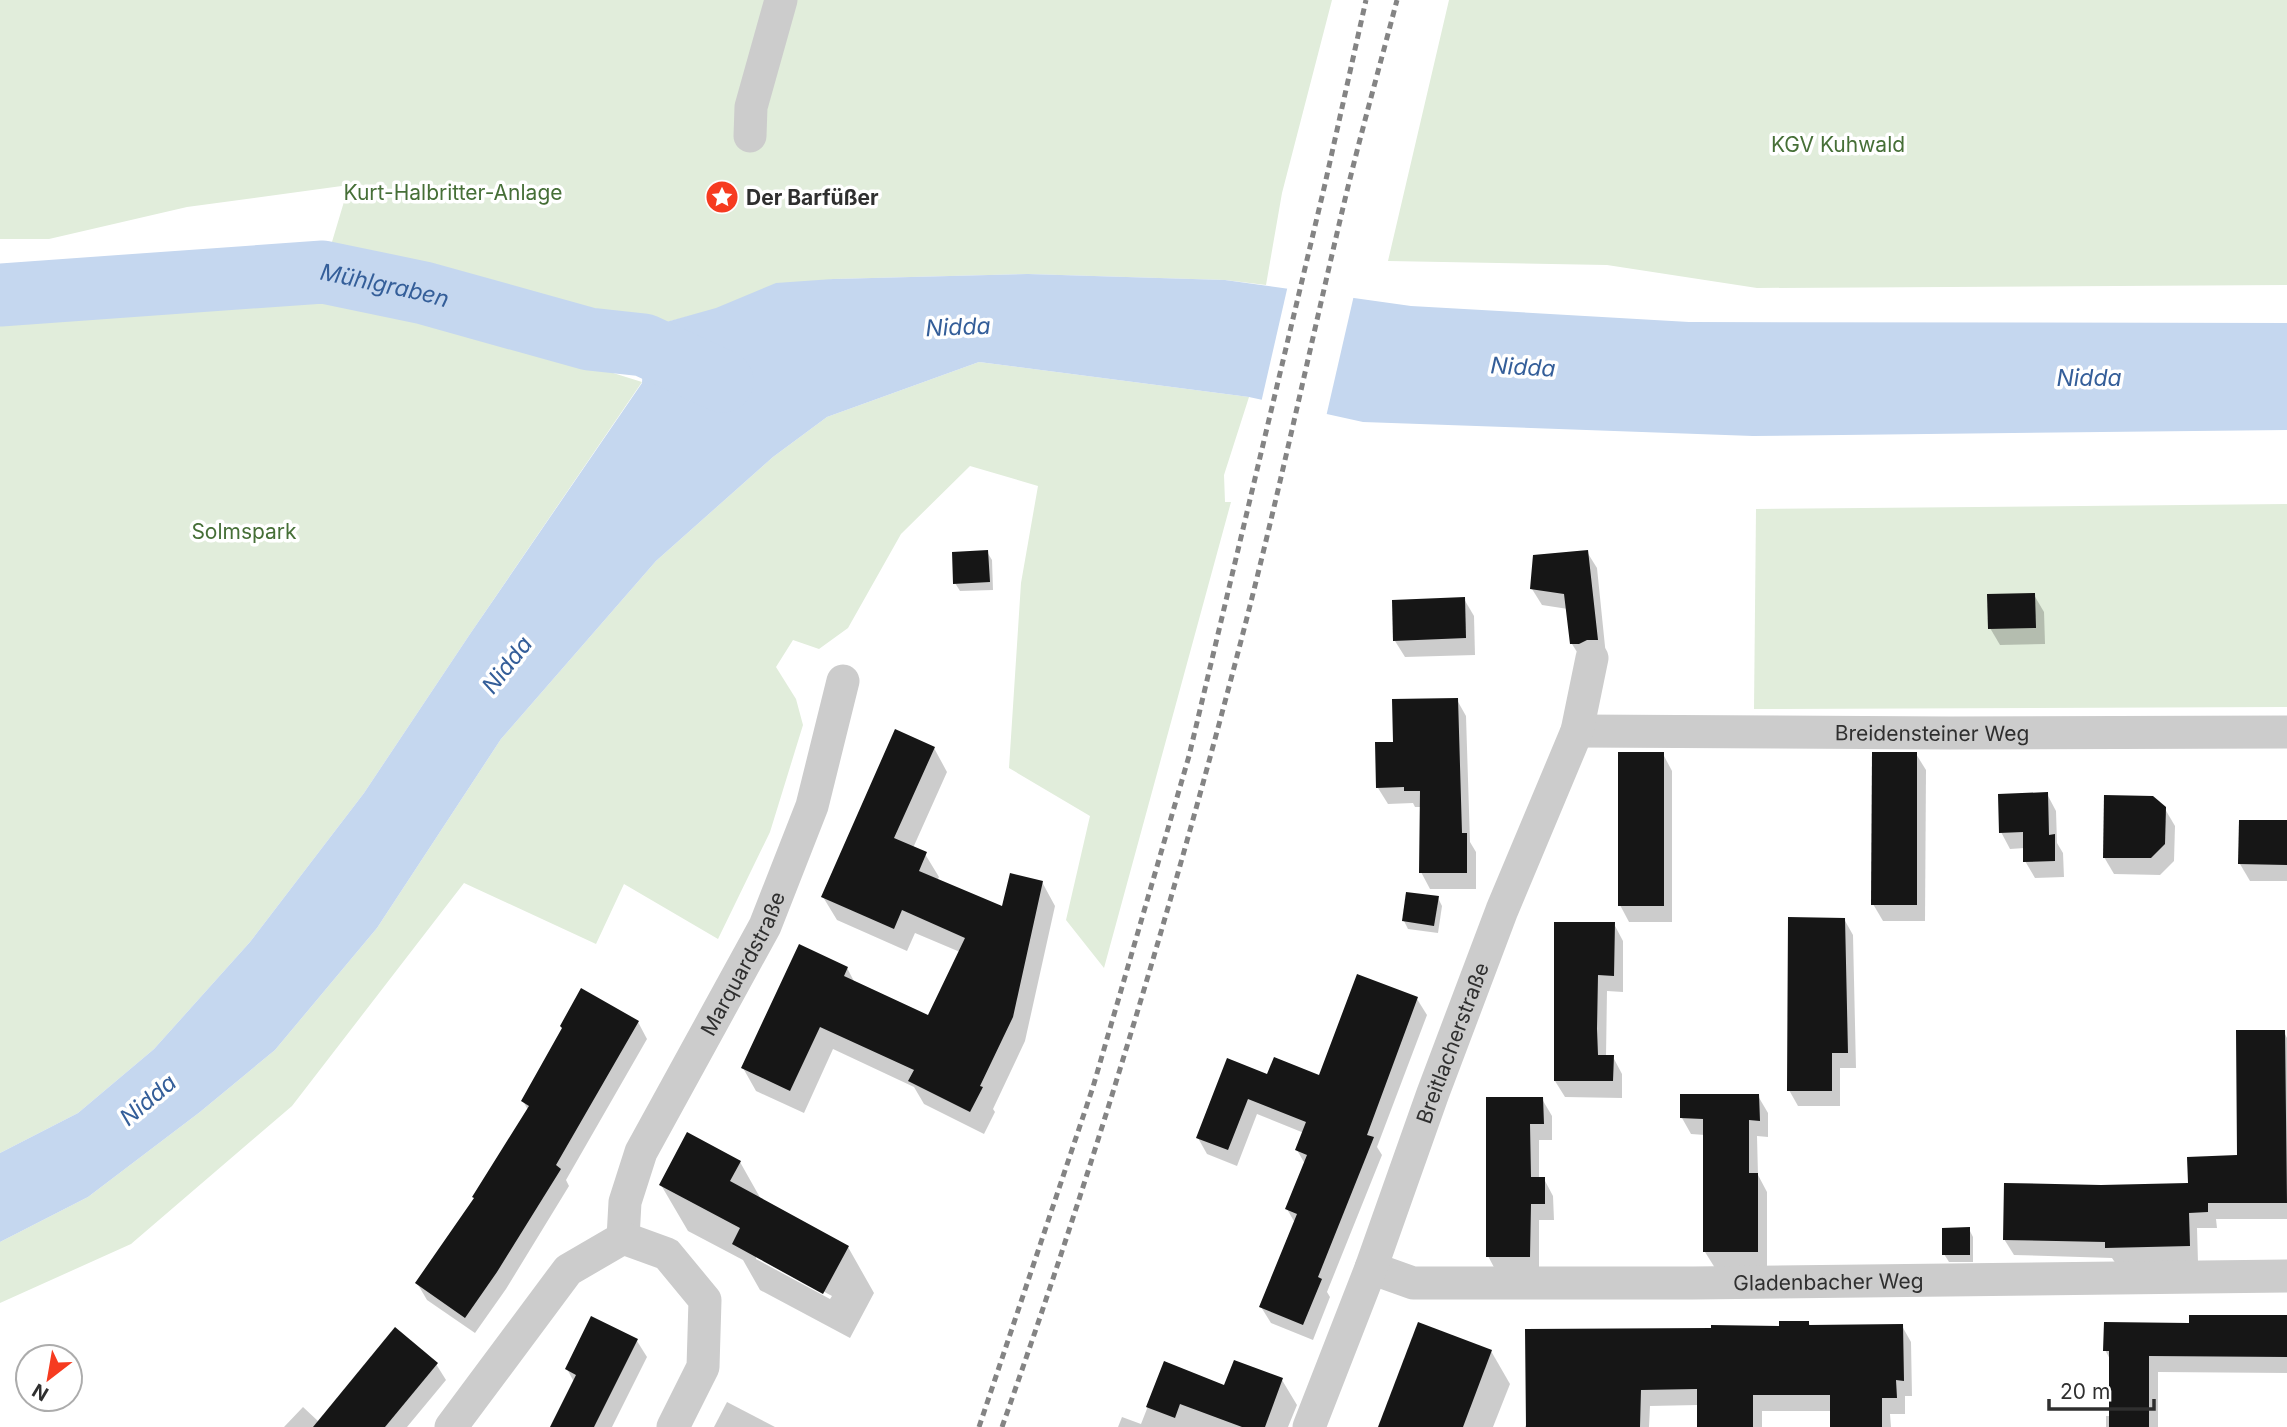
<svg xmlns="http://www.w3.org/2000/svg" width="2287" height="1427" font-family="Inter,sans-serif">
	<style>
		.green { fill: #e1eddb }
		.water { fill: #c5d7ef }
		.pier { fill: #fff }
		.shadow { fill: #0003; fill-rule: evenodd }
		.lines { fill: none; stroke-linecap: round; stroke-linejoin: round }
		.river { stroke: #c5d7ef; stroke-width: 63 }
		.building { fill: #161616 }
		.minor { stroke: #ccc; stroke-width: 33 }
		.rail { stroke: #848484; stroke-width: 5; stroke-dasharray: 7 5; stroke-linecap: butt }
		.labels { text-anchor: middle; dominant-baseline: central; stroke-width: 7; stroke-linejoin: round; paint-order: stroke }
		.park-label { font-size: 21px; fill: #466f37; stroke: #fff }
		.poi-label { font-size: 21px; font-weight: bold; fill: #2f2f2f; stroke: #fff; text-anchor: start }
		.street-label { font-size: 21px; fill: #2f2f2f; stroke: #fff }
		.water-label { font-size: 23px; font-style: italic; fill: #345e99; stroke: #fff }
	</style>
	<rect width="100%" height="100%" fill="#fff"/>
	<g class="green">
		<polygon points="0,0 1332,0 1282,193 1266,285 1225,280 1028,274 833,279 659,324 424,293 323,272 349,185 187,207 49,239 0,239"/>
		<polygon points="1449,0 2287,0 2287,285 1757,288 1607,265 1388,261"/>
		<polygon points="301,276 642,382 470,634 364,793 250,942 154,1049 78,1113 0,1153 0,322"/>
		<polygon points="979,362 1249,397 1224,475 1225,502 1231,502 1104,968 1066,920 1090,816 1009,768 1021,583 1038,486 970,466 901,534 848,628 819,649 793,640 776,667 796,699 803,725 770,832 718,939 624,884 596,944 464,883 292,1106 131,1244 0,1303 0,1242 88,1197 200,1112 275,1050 377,928 501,739 656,561 773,457 827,417"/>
		<polygon points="2287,504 2287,707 1754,709 1756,509"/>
	</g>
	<polygon class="water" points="1028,274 1225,280 1411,306 1689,322 2287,323 2287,430 1753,436 1363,422 1249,397 979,362 827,417 773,457 656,561 501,739 377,928 275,1050 200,1112 88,1197 0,1242 0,1153 78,1113 154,1049 250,942 364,793 470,634 642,383 644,345 659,324 716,308 776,283 833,279"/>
	<polygon class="pier" points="1288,285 1354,295 1326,417 1261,403"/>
	<g class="shadow">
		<polygon points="987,552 992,560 993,590 960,591 955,583"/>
		<polygon points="1587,552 1597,568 1606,656 1582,660 1572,644 1568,609 1542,605 1532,589"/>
		<polygon points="2034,595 2044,612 2045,644 2000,645 1990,628"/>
		<polygon points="1464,599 1474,616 1475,655 1405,657 1395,641"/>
		<polygon points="1457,700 1466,716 1470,842 1476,852 1476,889 1430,889 1421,872 1421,807 1415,807 1413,803 1388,804 1378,788 1395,744"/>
		<polygon points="934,748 947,772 913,848 925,854 939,877 937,881 1004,909 1042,882 1055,906 1025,1041 993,1109 995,1112 984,1134 924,1104 914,1087 833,1049 804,1113 756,1091 743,1068 847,968 855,983 929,1017 960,952 915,933 907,951 837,920 823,897"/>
		<polygon points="1663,754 1672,771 1672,922 1629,922 1620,905"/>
		<polygon points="1916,754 1926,770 1925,921 1883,921 1873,904"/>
		<polygon points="2047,794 2056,811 2057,843 2063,853 2064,877 2035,878 2025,861 2025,848 2010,849 2001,832"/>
		<polygon points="2165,809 2175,826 2174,861 2160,875 2114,874 2104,857"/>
		<polygon points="2287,822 2287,881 2250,881 2240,864"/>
		<polygon points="1438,898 1442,906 1438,933 1408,929 1404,921"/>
		<polygon points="1844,919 1853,935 1856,1068 1840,1068 1840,1106 1798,1106 1789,1090"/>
		<polygon points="1614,924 1623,941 1623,992 1607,991 1606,1057 1613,1057 1622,1074 1622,1098 1565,1097 1555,1081"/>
		<polygon points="1417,999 1427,1015 1377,1147 1382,1155 1327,1292 1330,1297 1313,1340 1271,1323 1261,1307 1295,1223 1287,1209 1305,1164 1297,1150 1304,1133 1257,1114 1237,1166 1207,1154 1198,1138 1268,1076 1320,1077"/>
		<polygon points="638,1022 647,1039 566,1180 569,1186 506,1289 475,1333 427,1300 417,1283 475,1199 528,1110 523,1101"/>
		<polygon points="2284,1032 2287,1038 2287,1219 2216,1219 2217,1228 2197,1228 2198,1262 2116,1264 2112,1258 2014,1255 2004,1239 2101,1187 2190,1185 2239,1157"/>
		<polygon points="1758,1096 1768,1113 1768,1137 1757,1136 1758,1175 1767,1192 1767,1268 1715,1268 1705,1252 1705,1135 1691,1134 1682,1118"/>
		<polygon points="1488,1099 1542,1099 1552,1116 1552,1140 1539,1140 1539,1179 1544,1179 1553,1196 1554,1220 1539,1220 1539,1273 1497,1273 1488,1256"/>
		<path d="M740 1162 762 1201 848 1247 874 1293 850 1338 760 1290 743 1260 688 1231 661 1185ZM756 1255 832 1296 830 1299 756 1259Z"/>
		<polygon points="1969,1229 1973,1237 1973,1262 1949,1262 1944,1254"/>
		<polygon points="2287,1317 2287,1373 2158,1372 2158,1427 2106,1427 2106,1416 2111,1416 2111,1361 2105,1350 2191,1325"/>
		<polygon points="1808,1322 1811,1327 1902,1326 1911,1342 1912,1396 1905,1396 1905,1414 1890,1414 1891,1427 1832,1427 1832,1411 1762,1411 1762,1427 1698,1427 1698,1405 1650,1406 1649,1427 1525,1427 1528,1421 1781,1328"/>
		<polygon points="637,1341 647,1357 612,1427 552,1427 574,1382 567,1369"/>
		<polygon points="1491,1351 1510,1384 1493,1427 1380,1427"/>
		<polygon points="1165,1363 1225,1387 1282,1380 1297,1405 1288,1427 1118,1427 1122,1417 1141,1424"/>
		<polygon points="436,1364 446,1380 407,1427 284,1427 303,1407 319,1422"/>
		<polygon points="727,1402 775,1427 714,1427"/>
	</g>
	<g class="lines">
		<path class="river" id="s1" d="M0 295 323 272 424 293 589 339 644 345 722 381"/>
	</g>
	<g class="building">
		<polygon points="988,550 990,582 953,584 952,552"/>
		<polygon points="1588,550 1598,640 1587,640 1579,644 1570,644 1564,594 1530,589 1533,555"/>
		<polygon points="2035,593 2036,628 1988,629 1987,594"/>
		<polygon points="1465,597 1466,638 1393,641 1392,600"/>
		<polygon points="1458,698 1462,833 1467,833 1467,873 1419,873 1420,791 1404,791 1404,787 1376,788 1375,742 1393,742 1392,699"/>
		<polygon points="895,729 935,747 894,838 927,852 919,871 1002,906 1010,873 1043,881 1013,1017 980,1086 983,1087 970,1112 908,1081 914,1070 820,1027 790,1091 741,1068 799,944 848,967 844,976 928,1015 965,938 902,910 894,929 821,897"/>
		<rect x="1618" y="752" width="46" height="154"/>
		<polygon points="1872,752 1917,752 1917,905 1871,905"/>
		<polygon points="2048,792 2049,835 2055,834 2055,861 2023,862 2023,832 1999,833 1998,794"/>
		<polygon points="2104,795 2153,796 2166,807 2165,844 2151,858 2103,858"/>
		<polygon points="2239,820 2287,820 2287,865 2238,864"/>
		<polygon points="1406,892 1439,896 1434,926 1402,921"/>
		<polygon points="1788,917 1845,918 1848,1053 1832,1053 1832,1091 1787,1091"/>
		<polygon points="1554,922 1615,922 1614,976 1598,975 1597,1029 1598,1055 1614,1055 1613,1081 1554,1081"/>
		<polygon points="1357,974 1418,997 1367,1135 1374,1137 1318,1277 1322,1279 1303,1325 1259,1307 1297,1214 1285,1209 1307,1155 1295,1150 1306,1122 1248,1099 1228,1150 1196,1138 1227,1058 1267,1074 1274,1057 1319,1075"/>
		<polygon points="581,988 639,1021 556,1165 561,1169 497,1272 465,1318 415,1283 474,1198 472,1197 529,1106 521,1101 562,1028 560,1026"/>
		<polygon points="2236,1030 2285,1030 2287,1203 2208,1203 2208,1212 2189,1213 2190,1246 2105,1248 2105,1242 2003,1240 2004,1183 2101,1185 2188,1183 2187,1157 2237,1155"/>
		<polygon points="1680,1094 1759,1094 1760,1121 1749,1120 1749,1173 1758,1173 1758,1252 1703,1252 1703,1119 1680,1118"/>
		<polygon points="1486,1097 1543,1097 1544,1124 1530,1124 1531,1177 1545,1177 1545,1204 1531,1204 1530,1257 1486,1257"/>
		<polygon points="687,1132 741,1161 730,1181 849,1246 823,1294 732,1244 740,1228 659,1185"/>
		<polygon points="1970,1227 1970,1255 1942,1255 1942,1228"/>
		<polygon points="2189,1315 2287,1315 2287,1357 2149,1356 2149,1427 2109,1427 2109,1351 2103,1351 2104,1322 2189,1323"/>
		<polygon points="591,1316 638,1339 594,1427 550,1427 576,1375 565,1369"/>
		<polygon points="1779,1321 1809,1321 1809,1325 1903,1324 1904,1381 1896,1380 1897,1398 1882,1398 1882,1427 1830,1427 1830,1395 1753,1395 1753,1427 1697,1427 1697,1389 1641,1390 1640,1427 1526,1427 1525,1329 1711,1328 1711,1325 1779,1326"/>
		<polygon points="1418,1322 1492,1350 1463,1427 1378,1427"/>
		<polygon points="395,1327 438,1363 385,1427 313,1427"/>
		<polygon points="1234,1360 1283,1378 1265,1427 1242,1427 1180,1404 1175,1418 1146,1407 1164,1361 1224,1385"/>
	</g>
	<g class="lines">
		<g class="minor">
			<polyline points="750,136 751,107 781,0"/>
			<path id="s2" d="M1577 731 1950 733 2287 732"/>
			<path id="s3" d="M623 1238 625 1202 641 1152 765 926 812 806 843 681"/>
			<path id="s4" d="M1371 1268 1413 1283H1693L2287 1276"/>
			<polyline points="451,1427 568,1270 623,1238 667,1254 705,1300 703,1367 673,1427"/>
			<path id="s5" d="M1309 1427 1371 1268 1433 1093 1502 910 1577 731 1592 658"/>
		</g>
		<g class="rail">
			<polyline points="979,1427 1093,1087 1189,756 1325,184 1366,0"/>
			<path d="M1002 1427C1094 1167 1173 903 1242 637 1280 490 1311 342 1346 195 1362 129 1380 65 1397 0"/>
		</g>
	</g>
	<defs>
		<symbol id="sight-disc" viewBox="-11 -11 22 22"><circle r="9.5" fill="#f63b20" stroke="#fff"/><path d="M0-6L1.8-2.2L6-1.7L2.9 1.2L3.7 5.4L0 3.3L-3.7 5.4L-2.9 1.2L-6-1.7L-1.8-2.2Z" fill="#fff"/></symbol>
	</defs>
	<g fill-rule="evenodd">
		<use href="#sight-disc" x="703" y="178" width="38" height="38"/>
	</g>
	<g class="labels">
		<g class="park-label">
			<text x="1838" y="144">KGV Kuhwald</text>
			<text x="453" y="192">Kurt-Halbritter-Anlage</text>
			<text x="244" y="531">Solmspark</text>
		</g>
		<g class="poi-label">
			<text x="746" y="197">Der Barfüßer</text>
		</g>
		<g class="street-label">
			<text stroke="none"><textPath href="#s2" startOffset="355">Breidensteiner Weg</textPath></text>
			<text stroke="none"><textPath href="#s3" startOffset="303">Marquardstraße</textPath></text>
			<text stroke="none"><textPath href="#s5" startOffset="410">Breitlacherstraße</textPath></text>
			<text stroke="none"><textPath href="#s4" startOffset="460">Gladenbacher Weg</textPath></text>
		</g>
		<g class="water-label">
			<text stroke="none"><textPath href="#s1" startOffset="387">Mühlgraben</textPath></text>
			<text transform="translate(958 327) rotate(-2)">Nidda</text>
			<text transform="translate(1523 367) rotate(3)">Nidda</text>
			<text x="2089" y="378">Nidda</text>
			<text transform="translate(507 665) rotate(-52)">Nidda</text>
			<text transform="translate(148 1100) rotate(-40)">Nidda</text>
		</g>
	</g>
	<g transform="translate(49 1378) rotate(211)"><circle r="33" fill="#ffffff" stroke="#acacac" stroke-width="2"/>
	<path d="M0-5L12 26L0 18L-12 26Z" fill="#f63b20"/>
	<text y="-10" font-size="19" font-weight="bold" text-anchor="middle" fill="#2f2f2f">N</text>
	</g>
	<path d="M2049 1399v10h105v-10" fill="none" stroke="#2f2f2f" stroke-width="3.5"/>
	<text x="2060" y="1399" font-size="21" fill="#2f2f2f" stroke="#ffffff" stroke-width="5" paint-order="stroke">20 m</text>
</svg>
